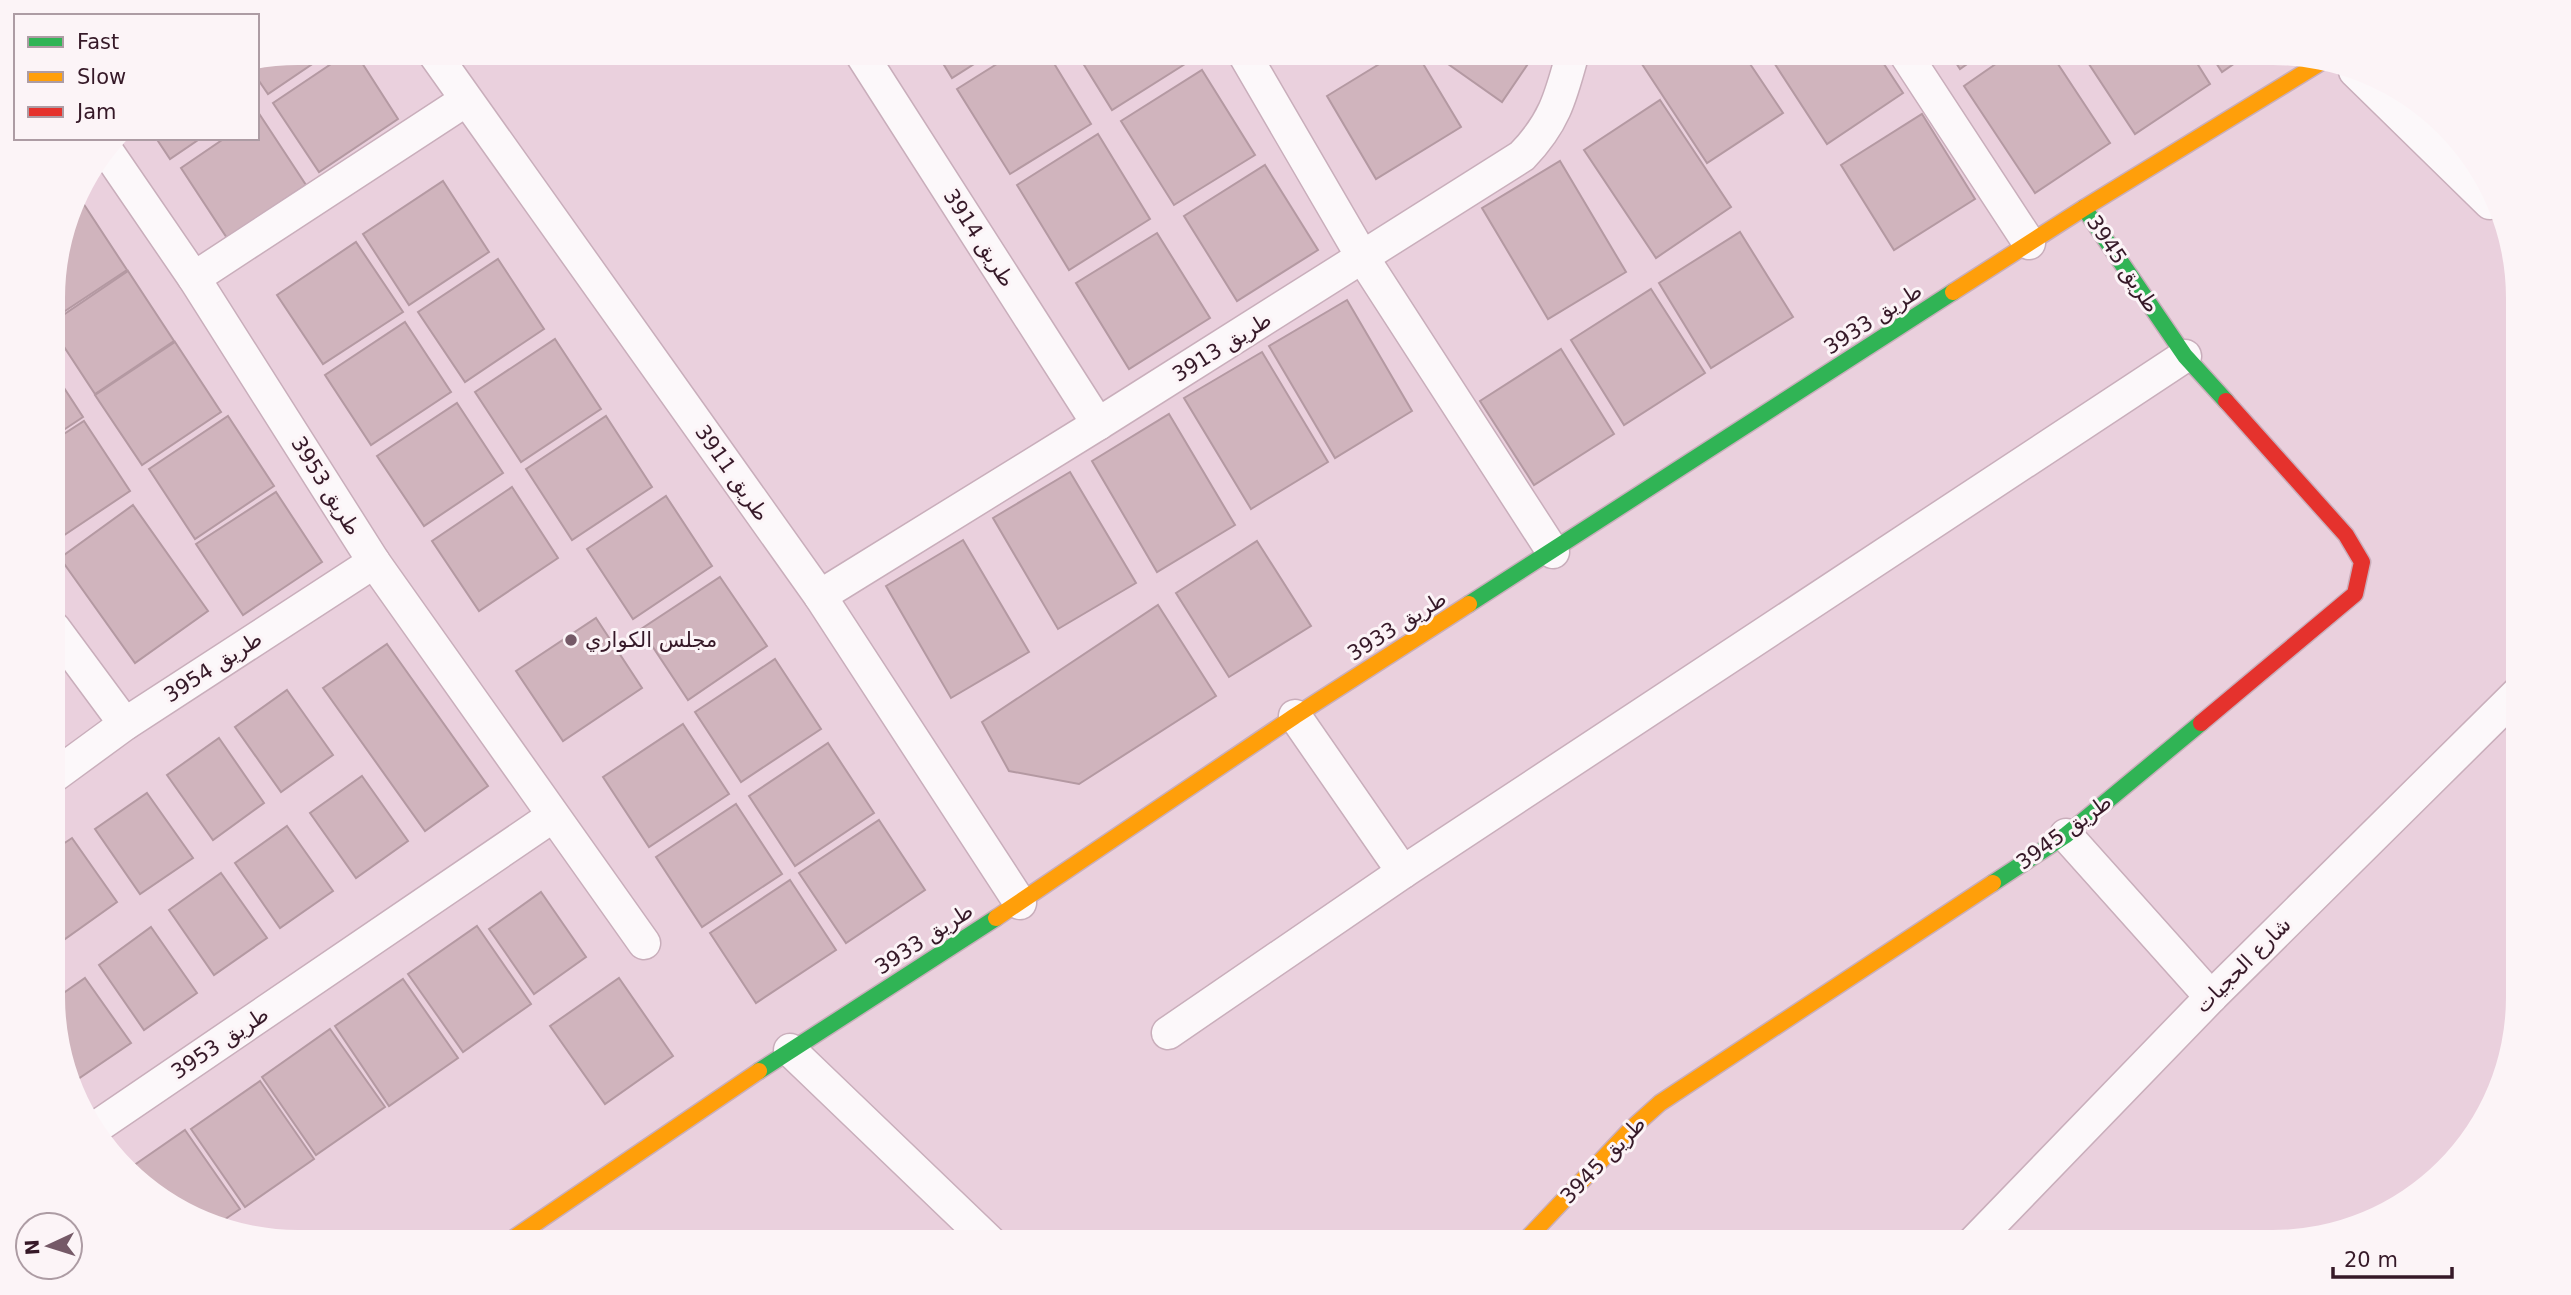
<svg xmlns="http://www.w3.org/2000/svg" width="2571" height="1295" font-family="'DejaVu Sans',Vazirmatn,sans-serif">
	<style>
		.building { fill: #d0b4bd; stroke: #b499a2; stroke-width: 2 }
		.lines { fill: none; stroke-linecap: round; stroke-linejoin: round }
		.street-casing { stroke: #c9aebb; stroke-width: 35 }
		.fast-casing { stroke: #c9aebb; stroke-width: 19 }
		.slow-casing { stroke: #c9aebb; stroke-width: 19 }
		.jam-casing { stroke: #c9aebb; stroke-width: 19 }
		.street { stroke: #fcf8fa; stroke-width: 32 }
		.fast { stroke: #30b455; stroke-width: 16 }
		.slow { stroke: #ff9f0a; stroke-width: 16 }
		.jam { stroke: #e5322d; stroke-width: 16 }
		.poi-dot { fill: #755967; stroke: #fcf4f7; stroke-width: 2.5 }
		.labels { text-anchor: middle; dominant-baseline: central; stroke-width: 6; stroke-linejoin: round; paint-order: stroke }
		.street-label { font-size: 21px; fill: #361928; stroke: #fcf4f7 }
		.poi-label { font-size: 21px; fill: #361928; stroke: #fcf4f7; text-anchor: start }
	</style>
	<rect width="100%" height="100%" fill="#ead0dd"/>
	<g class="building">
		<polygon points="298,52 330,52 268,94 257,78 257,61"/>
		<polygon points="349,52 355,52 398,119 319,172 273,103"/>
		<polygon points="936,52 993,52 952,78"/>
		<polygon points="1016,52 1047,52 1091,124 1010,174 957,89"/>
		<polygon points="1076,52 1189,52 1193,59 1112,110"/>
		<polygon points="1399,52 1416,52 1461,127 1376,179 1327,96"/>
		<polygon points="1431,52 1536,52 1502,102"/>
		<polygon points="1640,52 1742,52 1783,113 1707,163 1636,55"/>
		<polygon points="1767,52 1876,52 1903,93 1827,144"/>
		<polygon points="1949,52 1984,52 1960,69"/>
		<polygon points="2013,52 2050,52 2110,143 2035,193 1964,86"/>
		<polygon points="2081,52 2190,52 2210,84 2135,134"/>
		<polygon points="2209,52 2251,52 2222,72"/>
		<polygon points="1202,70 1255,155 1174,205 1121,121"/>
		<polygon points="1660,100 1731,207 1656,258 1584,150"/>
		<polygon points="1922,114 1975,199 1894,250 1841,165"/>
		<polygon points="260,115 306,185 227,238 181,168 225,138 257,138 257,117"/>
		<polygon points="1098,134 1150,219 1069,270 1017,185"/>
		<polygon points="156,138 201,138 170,159"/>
		<polygon points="1560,161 1626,272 1548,319 1482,208"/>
		<polygon points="1265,165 1318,250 1237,301 1184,216"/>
		<polygon points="443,181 489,252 409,305 363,234"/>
		<polygon points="81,200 127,270 53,319 53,281 74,205"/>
		<polygon points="1740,232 1793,317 1711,368 1659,283"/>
		<polygon points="1157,233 1210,318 1129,369 1076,283"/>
		<polygon points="356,242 403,312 323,364 277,295"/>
		<polygon points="498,259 544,329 465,382 418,312"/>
		<polygon points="128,271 174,341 95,394 53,330 53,322"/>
		<polygon points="1651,289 1705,373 1624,425 1571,340"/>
		<polygon points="1347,300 1412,411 1335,458 1269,346"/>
		<polygon points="405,322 451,392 371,445 325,375"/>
		<polygon points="555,339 601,409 521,462 475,392"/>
		<polygon points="175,342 221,412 142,465 95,395"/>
		<polygon points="1561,349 1614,434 1534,485 1480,401"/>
		<polygon points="1262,352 1328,462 1251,509 1184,398"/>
		<polygon points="53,371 83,417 53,437"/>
		<polygon points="457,403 503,473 424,526 377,456"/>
		<polygon points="1169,414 1235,525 1157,572 1092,461"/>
		<polygon points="228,416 274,486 195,539 149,469"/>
		<polygon points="606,416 652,487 572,540 526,469"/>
		<polygon points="84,421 130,491 54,542 53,441"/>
		<polygon points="1070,472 1136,583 1058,629 993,518"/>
		<polygon points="512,487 558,558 479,611 432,541"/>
		<polygon points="276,492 322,562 243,615 196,544"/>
		<polygon points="666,496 712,566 633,619 587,549"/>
		<polygon points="133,505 208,611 135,663 60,558"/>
		<polygon points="963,540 1029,652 951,698 886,586"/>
		<polygon points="1257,541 1311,626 1229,677 1176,593"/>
		<polygon points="720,577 767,646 688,700 641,629"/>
		<polygon points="1158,605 1216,696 1079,784 1009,771 982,722"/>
		<polygon points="596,618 642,688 563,741 516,671"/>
		<polygon points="387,644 488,786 425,831 323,688"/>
		<polygon points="775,659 821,729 741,782 695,712"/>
		<polygon points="287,690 333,755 281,792 235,727"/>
		<polygon points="683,724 729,794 649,847 603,777"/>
		<polygon points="219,738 264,803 213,840 167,775"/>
		<polygon points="828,743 874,813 795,866 749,796"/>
		<polygon points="362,776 408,841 356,878 310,813"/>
		<polygon points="147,793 193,858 140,894 95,829"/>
		<polygon points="736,804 782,874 702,927 656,857"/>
		<polygon points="879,820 925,890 846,943 799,873"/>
		<polygon points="287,826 333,891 280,928 235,863"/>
		<polygon points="72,838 117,902 65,939 54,924 54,850"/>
		<polygon points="221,873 267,938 214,975 169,910"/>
		<polygon points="790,880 836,950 756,1003 710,933"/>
		<polygon points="541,892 586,957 534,994 489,929"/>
		<polygon points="477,926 531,1004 463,1052 408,974"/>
		<polygon points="151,927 197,993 144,1030 99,965"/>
		<polygon points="85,978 131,1043 78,1079 71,1068 55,1030 55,999"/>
		<polygon points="619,978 673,1056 605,1104 550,1026"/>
		<polygon points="403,979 458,1058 389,1106 335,1026"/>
		<polygon points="330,1029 385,1107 316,1155 262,1077"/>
		<polygon points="260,1081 314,1159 245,1207 191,1129"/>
		<polygon points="185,1130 240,1209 218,1224 190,1217 130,1168"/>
	</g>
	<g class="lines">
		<defs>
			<g id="street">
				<polyline points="433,52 820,596 1020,903"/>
				<polyline points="860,52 1098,424"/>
				<polyline points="1243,52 1363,258 1553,552"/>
				<polyline points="1904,52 2029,243"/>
				<polyline points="2355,71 2490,203"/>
				<polyline points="107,151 194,278 374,562 644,943"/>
				<polyline points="194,278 466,100"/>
				<path d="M820 596 1098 424 1522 156C1555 122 1561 96 1573 52"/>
				<polyline points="54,628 125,724"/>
				<polyline points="1295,716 1403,872"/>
				<polyline points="54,776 125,724 374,562"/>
				<polyline points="2066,835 2211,997"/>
				<polyline points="1168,1033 1403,872 2185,356"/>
				<polyline points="790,1050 990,1242"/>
				<polyline points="95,1128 553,816"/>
				<polyline points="1974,1242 2211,997 2518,693"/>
			</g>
			<g id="fast">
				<polyline points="2084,208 2185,356 2226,401"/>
				<polyline points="1469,604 1953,292"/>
				<polyline points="1993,883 2066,835 2201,723"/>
				<polyline points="759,1071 996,918"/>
			</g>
			<g id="slow">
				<polyline points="1953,292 2084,208 2320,63"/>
				<polyline points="996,918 1295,716 1469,604"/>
				<polyline points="508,1242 759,1071"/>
				<polyline points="1524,1242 1631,1129 1660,1103 1993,883"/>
			</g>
			<polyline id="jam" points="2201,723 2355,594 2362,562 2346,535 2226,401"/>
		</defs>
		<use href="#street" class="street-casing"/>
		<use href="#fast" class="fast-casing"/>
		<use href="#slow" class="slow-casing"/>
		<use href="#jam" class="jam-casing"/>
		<use href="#street" class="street"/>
		<use href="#fast" class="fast"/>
		<use href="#slow" class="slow"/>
		<use href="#jam" class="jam"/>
	</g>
	<circle class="poi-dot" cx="571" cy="640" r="7"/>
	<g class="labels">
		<g class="street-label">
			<text transform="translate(979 238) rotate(57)">طريق 3914</text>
			<text transform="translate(2123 264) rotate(56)">طريق 3945</text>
			<text transform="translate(1873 319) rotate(-33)">طريق 3933</text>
			<text transform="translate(1222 347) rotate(-32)">طريق 3913</text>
			<text transform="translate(732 473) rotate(55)">طريق 3911</text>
			<text transform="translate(326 486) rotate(58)">طريق 3953</text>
			<text transform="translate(1397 626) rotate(-32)">طريق 3933</text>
			<text transform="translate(213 667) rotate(-33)">طريق 3954</text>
			<text transform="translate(2064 832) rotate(-36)">طريق 3945</text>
			<text transform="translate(924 939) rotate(-33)">طريق 3933</text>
			<text transform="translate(2243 965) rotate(-45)">شارع الحجيات</text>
			<text transform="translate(220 1043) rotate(-34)">طريق 3953</text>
			<text transform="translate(1603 1160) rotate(-46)">طريق 3945</text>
		</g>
		<g class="poi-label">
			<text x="585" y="640">مجلس الكواري</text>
		</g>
	</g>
	<path d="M0 0H2571V1295H0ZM298 65H2273A233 233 0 0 1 2506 298V997A233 233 0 0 1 2273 1230H298A233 233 0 0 1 65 997V298A233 233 0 0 1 298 65Z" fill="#fcf4f7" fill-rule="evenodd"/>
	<rect x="14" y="14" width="245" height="126" fill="#fcf4f7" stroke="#ad9ca4" stroke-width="2"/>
	<rect x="28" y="37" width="35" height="10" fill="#30b455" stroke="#ad9ca4" stroke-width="2"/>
	<text x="77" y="49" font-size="21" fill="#361928">Fast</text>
	<rect x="28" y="72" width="35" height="10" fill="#ff9f0a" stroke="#ad9ca4" stroke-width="2"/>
	<text x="77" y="84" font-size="21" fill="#361928">Slow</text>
	<rect x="28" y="107" width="35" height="10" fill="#e5322d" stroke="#ad9ca4" stroke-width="2"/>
	<text x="77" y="119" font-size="21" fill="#361928">Jam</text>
	<g transform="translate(49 1246) rotate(266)"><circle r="33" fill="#fcf4f7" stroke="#ad9ca4" stroke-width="2"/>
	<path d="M0-5L12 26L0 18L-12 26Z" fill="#755967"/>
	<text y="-10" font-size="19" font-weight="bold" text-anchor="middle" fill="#361928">N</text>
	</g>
	<path d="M2333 1267v10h119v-10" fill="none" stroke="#361928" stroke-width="3.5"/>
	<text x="2344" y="1267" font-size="21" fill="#361928" stroke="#fcf4f7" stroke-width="5" paint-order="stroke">20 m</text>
</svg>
